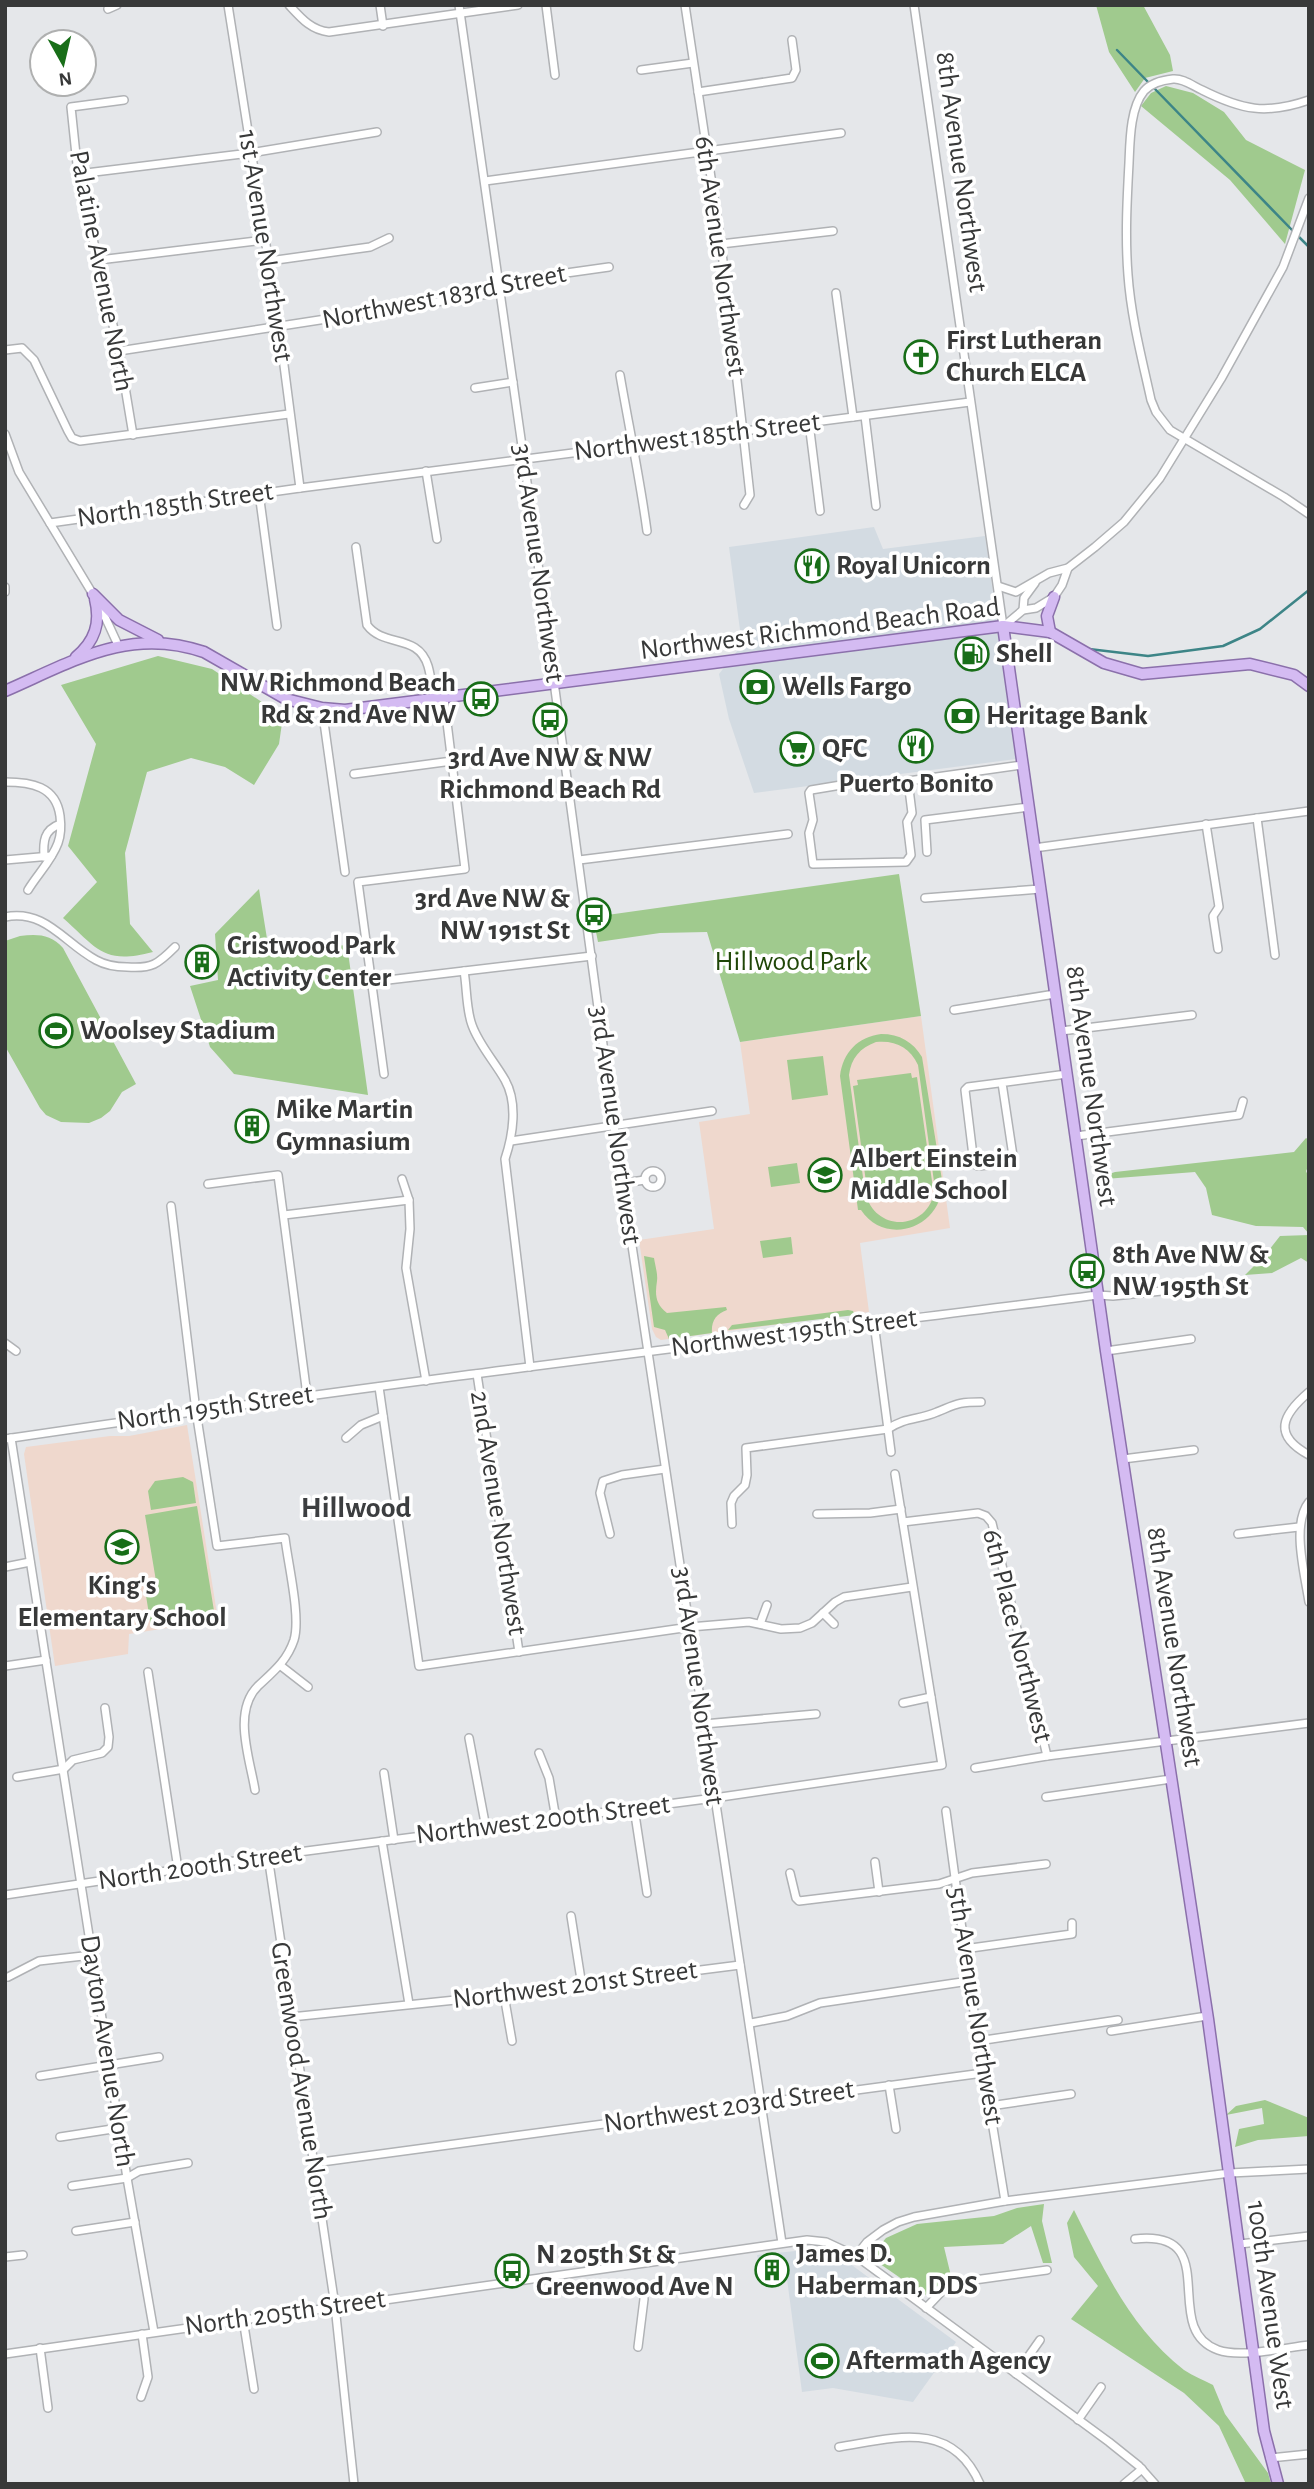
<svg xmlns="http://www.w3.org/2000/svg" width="1314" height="2489" font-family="'Alegreya Sans',sans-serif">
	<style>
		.built { fill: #d3dbe2 }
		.education { fill: #efd8cd }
		.green { fill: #a0ca8e; fill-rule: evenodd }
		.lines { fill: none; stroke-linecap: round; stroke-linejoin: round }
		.stream { stroke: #3d8587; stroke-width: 2.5 }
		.minor-casing { stroke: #b0b2b5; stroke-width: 10 }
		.major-casing { stroke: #8b70ab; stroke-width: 13 }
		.minor { stroke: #fff; stroke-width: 7 }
		.major { stroke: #d4bbf2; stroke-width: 10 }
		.labels { text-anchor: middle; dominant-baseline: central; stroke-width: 7; stroke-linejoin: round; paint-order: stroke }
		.street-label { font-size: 28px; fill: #383939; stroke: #fff }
		.poi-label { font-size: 28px; font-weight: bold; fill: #383939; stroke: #fff; text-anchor: start }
		.park-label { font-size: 28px; fill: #1f4607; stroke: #fff }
		.neighbourhood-label { font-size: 30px; font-weight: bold; fill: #3c3e40; stroke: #fff }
	</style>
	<rect width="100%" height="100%" fill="#e5e7ea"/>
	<g class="built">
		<polygon points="874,527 883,549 985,536 1016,759 754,793 729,719 719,674 742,645 729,547"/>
		<polygon points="805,2250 829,2254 849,2263 956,2342 913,2402 833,2388 802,2392 787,2279 763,2282 757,2255"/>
	</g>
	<g class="education">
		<polygon points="921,1016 950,1228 860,1243 869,1312 661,1340 656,1337 652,1329 639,1240 714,1229 699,1122 750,1114 740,1042"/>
		<polygon points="187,1425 218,1620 129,1634 128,1654 55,1666 27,1475 24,1454 26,1447 110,1436 129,1436"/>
	</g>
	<g class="green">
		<polygon points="1096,5 1143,5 1170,55 1173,71 1145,78 1135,92 1109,52"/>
		<polygon points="1166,86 1193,93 1224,112 1246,140 1305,170 1285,244 1230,180 1141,106 1151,93"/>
		<path d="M158 656 212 669 283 716 279 744 254 785 225 767 191 758 147 772 125 853 130 924 153 952C103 965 98 949 63 918L97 882 68 846 96 744 61 685Z"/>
		<polygon points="899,874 921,1016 740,1042 707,932 660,933 598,942 593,917"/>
		<polygon points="259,889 269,951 347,945 368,1095 234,1074 210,1047 190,986 218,980 215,934"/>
		<path d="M20 936C37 934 51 934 63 948L136 1084 122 1092 110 1111 101 1118 89 1123 61 1122 46 1115 40 1108 5 1046V941Z"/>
		<path d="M881 1034C900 1034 913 1042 922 1057L942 1180C945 1227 886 1248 861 1210H858L840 1076C843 1052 858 1037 881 1034ZM876 1042C895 1040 910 1047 918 1065L935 1189C929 1231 875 1234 865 1192L849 1075C851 1058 860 1048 876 1042Z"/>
		<polygon points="823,1056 828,1095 792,1100 787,1060"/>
		<polygon points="911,1073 912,1078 917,1077 933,1188 928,1189 928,1194 874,1202 873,1197 868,1197 853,1086 858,1085 857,1080"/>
		<polygon points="1306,1138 1309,1140 1309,1165 1306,1171 1309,1178 1309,1234 1303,1227 1256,1226 1212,1215 1206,1188 1195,1172 1092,1180 1115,1172 1294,1152"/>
		<polygon points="797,1163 800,1183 771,1187 768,1167"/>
		<polygon points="1309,1235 1309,1263 1301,1258 1272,1273 1245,1275 1266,1254 1280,1236"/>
		<polygon points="791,1237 793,1254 763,1258 760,1241"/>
		<path d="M644 1256 654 1258C655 1265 658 1274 657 1281 655 1294 655 1304 667 1313L726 1307 727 1310C716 1314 711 1321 712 1333L669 1339 665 1330 654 1327Z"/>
		<polygon points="848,1310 853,1311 855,1315 728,1330 732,1325"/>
		<polygon points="183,1477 193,1482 196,1503 151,1510 148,1491 155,1481"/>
		<polygon points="197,1506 215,1617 151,1627 144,1583 156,1581 145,1515"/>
		<polygon points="1265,2100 1309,2118 1309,2136 1258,2140 1235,2147 1239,2129 1264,2124 1262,2108 1226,2115 1236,2106"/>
		<polygon points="1044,2204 1042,2221 1052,2263 1043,2263 1031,2226 1003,2244 944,2247 951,2276 925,2295 870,2257 886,2238 917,2224 994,2216 1017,2208"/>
		<path d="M1074 2210C1103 2268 1131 2329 1184 2370 1193 2376 1204 2380 1213 2385L1225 2414 1268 2473 1271 2484H1246L1219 2426 1184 2393 1071 2319 1098 2286 1074 2257 1067 2223Z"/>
	</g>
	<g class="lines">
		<g class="stream">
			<polyline points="1117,50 1149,83"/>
			<polyline points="1154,88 1293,231"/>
			<polyline points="1298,236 1309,247"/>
			<polyline points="1089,649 1148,656 1223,646 1260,629 1309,590"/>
		</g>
		<defs>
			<g id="minor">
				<polyline points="228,5 279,327 300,488"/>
				<path d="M289 5C301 18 311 30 329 32L518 5"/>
				<polyline points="380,5 383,26"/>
				<polyline points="459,5 524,460 614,1126 782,2243"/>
				<polyline points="546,5 555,75"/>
				<polyline points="685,5 721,244 743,432 750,495 744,505"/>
				<polyline points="914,5 1003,626"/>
				<polyline points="108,9 117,5"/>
				<polyline points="641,70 693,63"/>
				<polyline points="698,92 792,78 796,70 792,40"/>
				<polyline points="124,100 71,107 78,174 119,351 133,435"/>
				<path d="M1309 100C1266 115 1242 110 1202 90 1193 86 1183 78 1173 79 1163 80 1151 83 1144 91 1130 108 1130 141 1129 163 1127 200 1125 237 1128 275 1131 317 1142 359 1151 400L1156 412 1170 430 1284 497 1309 514"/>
				<polyline points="78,174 250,153 377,132"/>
				<polyline points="485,181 841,133"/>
				<polyline points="721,244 833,231"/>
				<polyline points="99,260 265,240"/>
				<polyline points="269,261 370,247 389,238"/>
				<polyline points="836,293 853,417"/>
				<polyline points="5,350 22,348 34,360 68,431 72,438 80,441 289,414"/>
				<polyline points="119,351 501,292 538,277 609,267"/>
				<path d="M620 375C629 427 640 479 647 531"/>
				<polyline points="475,388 513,382"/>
				<polyline points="865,416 876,506"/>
				<polyline points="809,423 820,511"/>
				<polyline points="5,434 19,472 100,606 118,645"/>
				<polyline points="426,471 437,539"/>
				<polyline points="259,493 277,626"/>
				<polyline points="50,523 300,488 970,402"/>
				<path d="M356 547 367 625C384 648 418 633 428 666 431 676 432 688 434 699"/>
				<polyline points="998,586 1016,592 1049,573 1068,568 1095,547 1124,522 1160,478 1221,379 1283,267 1309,198"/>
				<polyline points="5,587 5,592"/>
				<polyline points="1023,610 1024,598 1035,583"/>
				<polyline points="1004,626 1023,610 1036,608 1054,597 1062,585 1068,568"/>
				<polyline points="322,708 345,872"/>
				<polyline points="354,774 452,761"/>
				<polyline points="908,781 912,813 907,822 911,855 906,862 813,864 809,833 813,820 809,793 811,790 853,783 868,785 908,781 1022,765"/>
				<path d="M5 782C31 782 56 786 60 816 61 824 61 835 58 843 52 860 37 875 28 890"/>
				<polyline points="1257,818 1275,955"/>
				<polyline points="1206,824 1219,907 1213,916 1218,949"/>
				<polyline points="1034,848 1309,811"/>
				<polyline points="927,852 925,820 1029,807"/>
				<path d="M44 857C43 841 44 830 60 824"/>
				<polyline points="5,860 51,856"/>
				<polyline points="579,860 788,834"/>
				<polyline points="925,898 1040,889"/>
				<path d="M5 917C46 909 64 943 96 960 105 965 117 967 127 967 152 969 158 964 175 947"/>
				<path d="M464 971C467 988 466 1009 472 1025 479 1045 495 1062 505 1080 518 1103 513 1135 505 1159L530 1367"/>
				<polyline points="371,982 592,956"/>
				<polyline points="954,1010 1055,994"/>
				<polyline points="1061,1031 1192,1015"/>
				<polyline points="384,1074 358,882 465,869 444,698"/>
				<polyline points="1002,1083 1013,1156 1007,1163 978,1166 974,1164 965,1090 968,1087 1067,1074"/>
				<polyline points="1076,1136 1239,1115 1243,1101"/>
				<polyline points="511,1141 712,1111"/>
				<circle cx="653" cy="1179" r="8"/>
				<polyline points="402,1179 409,1200 410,1229 406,1268 426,1381"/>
				<polyline points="623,1183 645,1180"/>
				<polyline points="208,1184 278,1175 307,1395"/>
				<path d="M171 1206 196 1411 217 1546 285 1538C288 1564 301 1617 294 1640 287 1661 273 1672 258 1686 232 1712 250 1759 255 1790"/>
				<polyline points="284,1215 409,1200"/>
				<polyline points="874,1323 891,1452"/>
				<polyline points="5,1343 16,1351"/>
				<polyline points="1106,1351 1191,1339"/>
				<polyline points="477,1374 519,1652"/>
				<polyline points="379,1387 419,1666 690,1627 749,1622 781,1629 800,1628 812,1623 835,1602 844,1597 912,1587"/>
				<path d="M1309 1392C1282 1415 1272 1435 1309 1455"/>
				<polyline points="11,1438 127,2178 154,2332"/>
				<polyline points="346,1438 361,1425 383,1416"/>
				<path d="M5 1439C369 1385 734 1341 1098 1295L1113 1296 1162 1291"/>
				<polyline points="1123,1459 1194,1450"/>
				<path d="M1309 1502C1291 1524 1305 1575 1309 1602"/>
				<polyline points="817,1514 870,1513 901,1509"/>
				<polyline points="903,1522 978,1513 986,1516 992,1523 1047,1756"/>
				<path d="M732 1524 731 1503 734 1496 745 1485 747 1475 746 1448 888 1429C905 1417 919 1420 937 1412 957 1404 958 1402 981 1402"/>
				<polyline points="610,1534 600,1493 603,1481 622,1475 665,1469"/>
				<polyline points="1238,1534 1299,1527"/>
				<polyline points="5,1567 30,1562"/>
				<polyline points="823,1613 834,1624"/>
				<polyline points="760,1624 767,1605"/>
				<polyline points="5,1666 46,1660"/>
				<polyline points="281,1666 308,1687"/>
				<polyline points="148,1672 178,1869"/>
				<polyline points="903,1703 931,1697"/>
				<polyline points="704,1724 816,1714"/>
				<polyline points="469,1738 486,1828"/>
				<polyline points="539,1753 549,1778 556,1819"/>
				<polyline points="975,1768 1047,1756 1309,1723"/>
				<polyline points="384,1773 394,1840"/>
				<polyline points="17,1777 64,1769 73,1760 102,1753 108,1747 109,1737 105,1708"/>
				<polyline points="1046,1797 1171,1779"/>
				<polyline points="634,1808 647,1893"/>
				<polyline points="946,1811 969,1981 1005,2201"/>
				<polyline points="382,1841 409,2004"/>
				<polyline points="268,1856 335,2306 354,2484"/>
				<polyline points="875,1862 879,1892"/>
				<polyline points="790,1873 796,1898 799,1901 939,1884 972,1873 1046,1864"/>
				<polyline points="5,1895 268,1856 714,1798 942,1765 895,1474"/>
				<polyline points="571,1916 582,1986"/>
				<polyline points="964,1949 1072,1934 1072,1923"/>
				<polyline points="8,1977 39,1961 92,1955"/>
				<polyline points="504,1995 512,2041"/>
				<polyline points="291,2017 504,1995 740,1965"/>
				<polyline points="751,2023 787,2016 820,2003 969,1981"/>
				<polyline points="1111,2031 1207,2016"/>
				<polyline points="978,2041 1118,2020"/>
				<polyline points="40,2076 159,2057"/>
				<polyline points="889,2085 896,2129"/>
				<polyline points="990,2106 1071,2094"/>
				<polyline points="60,2137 119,2128"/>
				<polyline points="314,2163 983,2073"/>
				<polyline points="72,2186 127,2178 139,2171 188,2163"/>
				<polyline points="76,2231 135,2222"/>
				<path d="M1135 2239C1226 2229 1158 2329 1218 2350 1241 2358 1283 2348 1309 2345"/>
				<polyline points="1240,2244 1309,2236"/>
				<polyline points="856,2256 867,2242 883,2230 898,2222 914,2217 1005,2201 1230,2173 1309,2169"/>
				<polyline points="5,2257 23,2255"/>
				<polyline points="926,2308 945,2288 967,2281 1047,2270"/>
				<polyline points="243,2319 254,2389"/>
				<polyline points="638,2347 644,2299"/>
				<polyline points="40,2348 48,2408"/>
				<polyline points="5,2354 807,2240 826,2242 856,2256 1109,2442 1139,2466 1155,2484"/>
				<polyline points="1016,2374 1040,2340"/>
				<polyline points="141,2397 148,2377 142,2334"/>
				<polyline points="1078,2420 1101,2387"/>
				<path d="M839 2447C894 2438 952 2419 980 2484"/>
				<polyline points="1270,2458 1309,2454"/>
				<polyline points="1124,2484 1142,2469"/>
			</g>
			<g id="major">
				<polyline points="93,594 119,620 158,640"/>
				<polyline points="1003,626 1106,1351 1208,2019 1264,2431 1278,2484"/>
				<polyline points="1050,632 1047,616 1054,597"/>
				<path d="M76 657C95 641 101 623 95 599"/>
				<path d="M5 691C72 662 129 626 204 652L286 699 322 708 345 710 1003 626 1050 632 1104 663 1142 674 1250 664 1294 675 1309 686"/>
			</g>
		</defs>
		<use href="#minor" class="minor-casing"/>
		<use href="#major" class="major-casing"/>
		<use href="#minor" class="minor"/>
		<use href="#major" class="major"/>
	</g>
	<defs>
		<symbol id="church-ring" viewBox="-11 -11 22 22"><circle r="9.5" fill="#fff" stroke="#186e18" stroke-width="1.5"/><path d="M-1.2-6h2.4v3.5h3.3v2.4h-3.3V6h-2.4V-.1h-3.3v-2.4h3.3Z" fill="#186e18"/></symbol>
		<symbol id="restaurant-ring" viewBox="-11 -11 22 22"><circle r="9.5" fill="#fff" stroke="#186e18" stroke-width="1.5"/><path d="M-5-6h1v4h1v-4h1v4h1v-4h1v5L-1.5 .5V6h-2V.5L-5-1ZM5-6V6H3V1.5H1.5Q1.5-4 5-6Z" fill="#186e18"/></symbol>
		<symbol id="fuel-ring" viewBox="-11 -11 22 22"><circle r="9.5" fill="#fff" stroke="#186e18" stroke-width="1.5"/><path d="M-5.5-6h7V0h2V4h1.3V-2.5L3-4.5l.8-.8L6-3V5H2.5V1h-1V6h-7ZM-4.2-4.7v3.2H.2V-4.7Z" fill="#186e18"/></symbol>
		<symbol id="bank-ring" viewBox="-11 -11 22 22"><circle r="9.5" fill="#fff" stroke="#186e18" stroke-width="1.5"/><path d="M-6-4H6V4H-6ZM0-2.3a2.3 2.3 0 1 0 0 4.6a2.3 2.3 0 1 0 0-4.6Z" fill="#186e18"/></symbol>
		<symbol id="bus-ring" viewBox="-11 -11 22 22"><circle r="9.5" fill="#fff" stroke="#186e18" stroke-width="1.5"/><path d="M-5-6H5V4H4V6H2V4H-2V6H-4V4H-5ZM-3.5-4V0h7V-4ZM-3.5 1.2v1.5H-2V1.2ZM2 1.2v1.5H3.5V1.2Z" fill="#186e18"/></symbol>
		<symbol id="supermarket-ring" viewBox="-11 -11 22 22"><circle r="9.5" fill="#fff" stroke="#186e18" stroke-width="1.5"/><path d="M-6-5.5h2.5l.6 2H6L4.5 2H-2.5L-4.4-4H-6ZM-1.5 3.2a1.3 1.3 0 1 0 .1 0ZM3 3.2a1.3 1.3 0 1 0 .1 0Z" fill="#186e18"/></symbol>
		<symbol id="building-ring" viewBox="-11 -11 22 22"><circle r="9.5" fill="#fff" stroke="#186e18" stroke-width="1.5"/><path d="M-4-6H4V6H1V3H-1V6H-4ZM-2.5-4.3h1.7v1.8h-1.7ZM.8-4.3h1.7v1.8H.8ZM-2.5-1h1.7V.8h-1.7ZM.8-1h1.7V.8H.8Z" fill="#186e18"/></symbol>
		<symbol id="stadium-ring" viewBox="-11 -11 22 22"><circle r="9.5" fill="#fff" stroke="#186e18" stroke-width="1.5"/><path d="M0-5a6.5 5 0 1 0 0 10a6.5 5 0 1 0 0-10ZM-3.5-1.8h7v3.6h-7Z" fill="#186e18"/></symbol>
		<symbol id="school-ring" viewBox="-11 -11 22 22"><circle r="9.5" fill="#fff" stroke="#186e18" stroke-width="1.5"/><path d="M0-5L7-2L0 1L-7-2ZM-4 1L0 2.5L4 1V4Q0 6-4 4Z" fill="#186e18"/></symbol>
	</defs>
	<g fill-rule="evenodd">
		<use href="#church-ring" x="902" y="338" width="38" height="38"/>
		<use href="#restaurant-ring" x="793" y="547" width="38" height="38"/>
		<use href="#fuel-ring" x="953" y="635" width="38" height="38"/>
		<use href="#bank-ring" x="738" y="668" width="38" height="38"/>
		<use href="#bus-ring" x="462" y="680" width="38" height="38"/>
		<use href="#bank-ring" x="943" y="697" width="38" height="38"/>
		<use href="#bus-ring" x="531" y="701" width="38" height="38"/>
		<use href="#restaurant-ring" x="897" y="727" width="38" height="38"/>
		<use href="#supermarket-ring" x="778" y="730" width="38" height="38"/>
		<use href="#bus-ring" x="575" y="896" width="38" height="38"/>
		<use href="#building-ring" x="183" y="943" width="38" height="38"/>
		<use href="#stadium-ring" x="37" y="1012" width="38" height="38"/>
		<use href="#building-ring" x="233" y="1107" width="38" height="38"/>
		<use href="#school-ring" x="806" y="1156" width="38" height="38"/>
		<use href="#bus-ring" x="1068" y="1252" width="38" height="38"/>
		<use href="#school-ring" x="103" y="1528" width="38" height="38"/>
		<use href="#building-ring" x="753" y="2251" width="38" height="38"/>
		<use href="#bus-ring" x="493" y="2252" width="38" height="38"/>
		<use href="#stadium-ring" x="803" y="2342" width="38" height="38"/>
	</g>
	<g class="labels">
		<g class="street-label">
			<text transform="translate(961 172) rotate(82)">8th Avenue Northwest</text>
			<text transform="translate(265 246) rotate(81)">1st Avenue Northwest</text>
			<text transform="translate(720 256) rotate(82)">6th Avenue Northwest</text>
			<text transform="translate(101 271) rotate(79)">Palatine Avenue North</text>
			<text transform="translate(444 297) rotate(-11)">Northwest 183rd Street</text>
			<text transform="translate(697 437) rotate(-7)">Northwest 185th Street</text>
			<text transform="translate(175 505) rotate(-8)">North 185th Street</text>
			<text transform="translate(538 563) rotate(82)">3rd Avenue Northwest</text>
			<text transform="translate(820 629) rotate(-7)">Northwest Richmond Beach Road</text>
			<text transform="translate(1091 1086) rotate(82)">8th Avenue Northwest</text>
			<text transform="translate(615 1125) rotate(82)">3rd Avenue Northwest</text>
			<text transform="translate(794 1333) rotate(-7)">Northwest 195th Street</text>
			<text transform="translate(215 1408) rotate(-8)">North 195th Street</text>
			<text transform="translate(498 1513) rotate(81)">2nd Avenue Northwest</text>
			<text transform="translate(1017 1636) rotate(76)">6th Place Northwest</text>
			<text transform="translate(1174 1647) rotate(81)">8th Avenue Northwest</text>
			<text transform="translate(698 1686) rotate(82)">3rd Avenue Northwest</text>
			<text transform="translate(543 1820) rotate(-7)">Northwest 200th Street</text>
			<text transform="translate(200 1867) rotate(-8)">North 200th Street</text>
			<text transform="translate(575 1985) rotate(-7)">Northwest 201st Street</text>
			<text transform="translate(975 2006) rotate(81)">5th Avenue Northwest</text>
			<text transform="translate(107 2051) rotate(81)">Dayton Avenue North</text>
			<text transform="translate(301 2081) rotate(81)">Greenwood Avenue North</text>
			<text transform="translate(729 2107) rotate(-8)">Northwest 203rd Street</text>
			<text transform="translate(1270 2305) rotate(82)">100th Avenue West</text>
			<text transform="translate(285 2313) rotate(-8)">North 205th Street</text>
		</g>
		<g class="poi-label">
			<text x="946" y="341">First Lutheran<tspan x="946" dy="32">Church ELCA</tspan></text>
			<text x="836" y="566">Royal Unicorn</text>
			<text x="996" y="654">Shell</text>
			<text x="456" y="683" text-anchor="end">NW Richmond Beach<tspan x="456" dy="32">Rd &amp; 2nd Ave NW</tspan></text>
			<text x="782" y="687">Wells Fargo</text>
			<text x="986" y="716">Heritage Bank</text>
			<text x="822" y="749">QFC</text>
			<text x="550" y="758" text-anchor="middle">3rd Ave NW &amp; NW<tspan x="550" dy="32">Richmond Beach Rd</tspan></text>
			<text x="916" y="784" text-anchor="middle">Puerto Bonito</text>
			<text x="570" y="899" text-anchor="end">3rd Ave NW &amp;<tspan x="570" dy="32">NW 191st St</tspan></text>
			<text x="227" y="946">Cristwood Park<tspan x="227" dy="32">Activity Center</tspan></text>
			<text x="80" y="1031">Woolsey Stadium</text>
			<text x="276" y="1110">Mike Martin<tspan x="276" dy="32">Gymnasium</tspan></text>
			<text x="850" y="1159">Albert Einstein<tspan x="850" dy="32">Middle School</tspan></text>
			<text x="1112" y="1255">8th Ave NW &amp;<tspan x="1112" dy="32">NW 195th St</tspan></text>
			<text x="122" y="1586" text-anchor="middle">King's<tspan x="122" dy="32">Elementary School</tspan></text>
			<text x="796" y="2254">James D.<tspan x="796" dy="32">Haberman, DDS</tspan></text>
			<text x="536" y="2255">N 205th St &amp;<tspan x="536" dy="32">Greenwood Ave N</tspan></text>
			<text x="846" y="2361">Aftermath Agency</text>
		</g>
		<g class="park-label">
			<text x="791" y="962">Hillwood Park</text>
		</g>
		<g class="neighbourhood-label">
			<text x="356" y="1508">Hillwood</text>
		</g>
	</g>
	<rect width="1314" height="2489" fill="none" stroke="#383939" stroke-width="14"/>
	<g transform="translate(63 63) rotate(172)"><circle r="33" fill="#ffffff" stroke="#afb0b0" stroke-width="2"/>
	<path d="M0-5L12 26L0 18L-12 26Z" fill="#186e18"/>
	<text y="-10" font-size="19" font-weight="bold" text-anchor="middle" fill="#383939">N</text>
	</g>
</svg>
